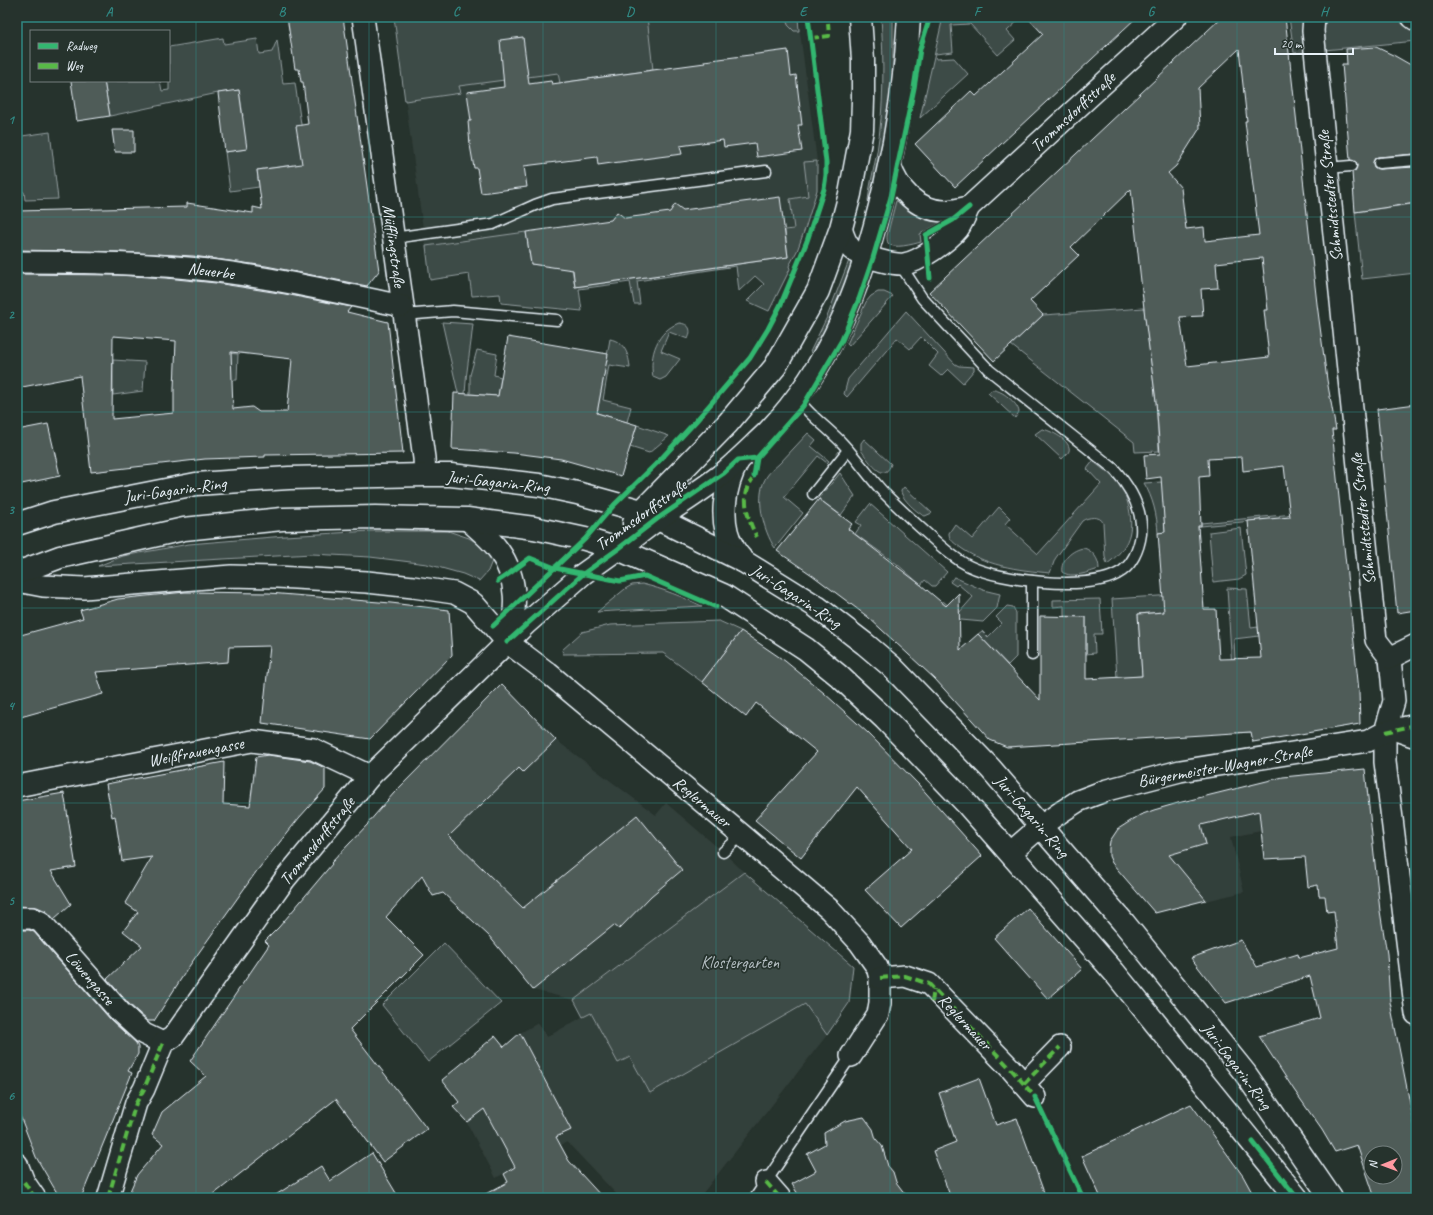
<svg xmlns="http://www.w3.org/2000/svg" width="1433" height="1215" font-family="Caveat,sans-serif">
	<style>
		.built { fill: #333f3a }
		.green { fill: #3e4b47; stroke: #939ea0 }
		.building { fill: #505c59; stroke: #e8f1f8; fill-rule: evenodd }
		.lines { fill: none; stroke-linecap: round; stroke-linejoin: round }
		.lane-casing { stroke: #e8f1f8; stroke-width: 13 }
		.street-casing { stroke: #e8f1f8; stroke-width: 24 }
		.secondary-casing { stroke: #e8f1f8; stroke-width: 25 }
		.lane { stroke: #26332d; stroke-width: 10 }
		.street { stroke: #26332d; stroke-width: 21 }
		.secondary { stroke: #26332d; stroke-width: 22 }
		.quiet { stroke: #58b947; stroke-width: 4; stroke-dasharray: 8 4; stroke-linecap: butt }
		.cycleway-casing { stroke: #26332d; stroke-width: 8 }
		.cycleway { stroke: #33b770; stroke-width: 5 }
		.grid { fill: none; stroke: #308883; stroke-width: 1; stroke-opacity: 0.55 }
		.labels { text-anchor: middle; dominant-baseline: central; stroke-width: 3.5; stroke-linejoin: round; paint-order: stroke }
		.street-label { font-size: 17px; fill: #e8f1f8; stroke: #26332d }
		.park-label { font-size: 17px; fill: #b5bfc3; stroke: #26332d }
		.neatline { fill: none; stroke: #308883; stroke-width: 1.5 }
		.grid-label { font-size: 13px; text-anchor: middle; font-weight: bold; fill: #308883 }
	</style>
	<rect width="100%" height="100%" fill="#26332d"/>
	<filter id="ink" filterUnits="userSpaceOnUse"><feTurbulence type="fractalNoise" baseFrequency=".025" numOctaves="2"/><feDisplacementMap in="SourceGraphic" scale="8" xChannelSelector="R" yChannelSelector="G"/><feConvolveMatrix kernelMatrix="1 2 1 2 8 2 1 2 1" color-interpolation-filters="sRGB"/></filter>
	<g filter="url(#ink)">
		<g class="built">
			<polygon points="394,17 798,17 817,161 804,163 808,196 790,199 794,229 785,231 788,257 575,287 472,296 469,274 430,280"/>
			<polygon points="502,684 556,740 656,815 666,803 723,852 744,872 574,1000 533,990 489,936 443,893 433,896 417,845 378,811 394,793"/>
			<polygon points="1283,777 1283,807 1261,831 1231,837 1244,892 1155,913 1109,856 1109,848 1110,841 1118,829 1140,815 1178,803"/>
			<polygon points="805,1004 827,1035 699,1198 620,1198 567,1142 515,1167 496,1178 467,1123 453,1107 459,1101 442,1080 495,1036 504,1046 520,1033 538,1023 547,1037 591,1012 618,1062 629,1056 650,1093"/>
		</g>
		<g class="green">
			<polygon points="394,17 647,17 653,70 560,83 558,73 459,86 461,93 405,101"/>
			<polygon points="786,17 798,17 799,31 794,31 788,25"/>
			<path d="M881 17H893V68L891 107 872 206 869 205 868 200C870 184 874 168 877 152 884 108 884 62 881 17Z"/>
			<polygon points="943,17 1022,17 1007,31 1015,40 998,55 970,24 951,25 953,52 935,54 936,59 954,58 968,74 920,118"/>
			<polygon points="1289,17 1416,17 1416,41 1294,53"/>
			<polygon points="223,38 224,44 257,39 259,54 272,52 277,40 283,84 295,83 309,179 293,165 257,170 259,187 230,191 225,152 247,149 221,119 243,116 239,90 218,93 110,116 104,81 160,81 162,91 169,90 169,47"/>
			<polygon points="17,129 21,129 22,136 50,132 58,199 25,200 24,192 17,188"/>
			<polygon points="817,161 817,190 806,226 797,251 789,266 790,269 769,311 747,301 764,284 755,276 739,291 736,266 637,281 640,304 634,304 630,282 579,289 582,311 501,303 500,294 472,296 469,274 430,280 426,246 526,232 531,264 572,269 575,287 788,257 785,230 794,229 790,199 808,196 804,162"/>
			<path d="M896 201H901L949 218 920 234 921 242C914 244 892 250 888 243 887 241 887 238 887 236Z"/>
			<polygon points="1412,204 1416,228 1416,273 1362,279 1355,212"/>
			<polygon points="850,258 856,259 816,356 810,352 827,317"/>
			<polygon points="878,292 884,292 893,296 849,346 847,344 866,302 871,296"/>
			<polygon points="1144,308 1156,401 1159,451 1135,452 1134,442 1011,345 1043,315"/>
			<polygon points="906,311 955,364 959,366 974,367 974,370 963,383 948,369 941,376 929,366 938,354 921,337 910,349 897,338 847,397 844,394 848,379"/>
			<path d="M442 322 473 324C471 347 466 370 465 394L458 393Z"/>
			<path d="M679 323C690 324 692 330 688 339L669 332 661 351 680 359 666 377 660 380 653 377C649 355 657 331 679 323Z"/>
			<path d="M610 339C625 342 629 355 630 368L609 365 603 400 631 407 627 422 597 413Z"/>
			<polygon points="477,350 497,354 494,375 501,377 498,396 470,394 470,375"/>
			<polygon points="203,351 238,354 237,380 201,381"/>
			<polygon points="113,360 145,362 143,391 113,395"/>
			<path d="M992 390C1001 389 1018 403 1019 412L1015 418 988 393Z"/>
			<polygon points="637,425 669,436 649,453 630,447"/>
			<path d="M1042 429C1050 430 1072 441 1069 451 1068 454 1064 456 1062 459L1035 434Z"/>
			<path d="M808 433 816 440 811 446 829 461 827 463 818 456 784 497 803 513 775 548C763 531 754 494 767 476 770 471 776 467 780 463 789 453 799 443 808 433Z"/>
			<path d="M864 439 891 464C890 467 888 471 885 472 878 475 865 456 861 450V443Z"/>
			<path d="M1093 461C1102 469 1115 477 1121 486 1125 492 1126 498 1128 504 1135 530 1129 548 1107 564L1105 557 1103 523C1101 515 1087 517 1082 521L1055 559 1050 573C1019 570 983 566 957 545 953 542 949 539 949 533L955 524 972 539 999 507 1010 518 1005 524 1038 554 1101 484 1087 469Z"/>
			<polygon points="840,473 855,496 841,515 819,499"/>
			<path d="M1162 482 1165 529 1198 526V530L1158 533C1157 515 1153 498 1144 483Z"/>
			<path d="M904 487 932 513 925 516C918 514 901 498 901 491Z"/>
			<polygon points="870,504 947,572 935,586 932,586 925,580 921,585 897,564 855,534 861,525 856,522"/>
			<polygon points="1294,514 1294,522 1262,520 1201,526 1201,523"/>
			<polygon points="1241,528 1246,575 1239,579 1213,582 1209,532"/>
			<polygon points="371,531 448,531 469,538 485,548 492,561 488,571 479,581 463,574 427,564 370,557 312,554 98,566 123,556 189,544 285,536"/>
			<path d="M1084 548C1093 551 1099 559 1099 569 1089 572 1072 579 1062 572 1060 560 1073 549 1084 548Z"/>
			<polygon points="954,577 983,590 1000,594 997,608 983,622 961,620 942,603 943,601 958,614 973,597 958,584 956,586 950,582"/>
			<path d="M642 584C663 589 683 597 702 606L597 612 625 589 632 585Z"/>
			<polygon points="1227,588 1247,589 1251,628 1258,627 1259,636 1234,639 1235,659 1251,732 1236,733"/>
			<polygon points="1174,595 1174,611 1138,614 1142,676 1117,678 1112,599"/>
			<polygon points="1100,599 1102,634 1094,634 1095,653 1086,654 1086,617 1064,616 1064,606 1053,607 1053,600"/>
			<polygon points="1007,606 1013,607 1016,613 1016,657 1008,665 978,634 982,631 988,637 1002,623 996,617"/>
			<polygon points="719,621 741,631 702,682 663,653 563,654 562,650 582,632 610,625"/>
			<polygon points="744,872 853,966 849,1003 827,1035 805,1004 650,1093 630,1057 618,1063 591,1013 583,1017 574,1000"/>
			<polygon points="444,943 501,1003 428,1062 382,1005"/>
		</g>
		<g class="building">
			<polygon points="287,17 343,17 379,271 367,286 266,266 193,256 118,252 17,250 17,211 187,207 187,203 253,213 253,207 262,209 257,170 302,164 296,126 308,124 303,82 301,82 299,69 295,69"/>
			<polygon points="1027,17 1137,17 955,187 915,144 971,91 976,96 1043,34"/>
			<path d="M1222 17H1285L1317 304 1327 380 1336 430H1332L1359 691 1360 724 1253 742 1251 732 1007 747 990 740 935 679 868 617 812 575 777 551 819 499 852 524 848 529 921 585 946 606 959 593 960 650 978 634 1040 700V616L1086 617V679L1142 676 1138 614 1164 612 1158 533 1165 532 1161 477 1146 479 1144 455 1160 454 1156 401 1145 318 1131 189 1071 247 1079 255 1030 301 1043 315 994 361 929 292ZM1239 49 1247 121H1245L1259 235 1205 241 1204 227 1186 229 1181 188 1168 173 1176 166 1200 128 1198 88ZM1262 258 1268 310H1264L1269 357 1187 366 1180 317 1203 316 1201 289 1218 288 1216 263ZM1242 457 1243 471 1284 466 1290 517 1248 521 1261 658 1219 659 1216 609H1204L1198 526H1201L1199 477 1209 476 1208 459Z"/>
			<polygon points="523,37 529,84 551,81 552,84 653,70 705,63 704,61 788,50 791,76 796,75 802,125 798,125 802,151 757,157 755,143 724,147 723,140 680,146 682,154 612,163 598,165 597,157 524,166 527,187 481,193 477,168 474,168 470,145 468,121 471,121 467,92 504,87 500,40"/>
			<polygon points="1376,47 1395,56 1416,68 1416,154 1378,157 1375,158 1373,163 1374,167 1379,169 1416,167 1416,203 1355,212 1352,172 1355,171 1357,166 1356,162 1350,160 1342,64 1347,64 1346,49"/>
			<polygon points="71,81 104,81 110,116 77,121"/>
			<polygon points="239,90 247,149 225,152 218,93"/>
			<polygon points="112,130 134,130 134,152 115,152"/>
			<polygon points="780,197 788,257 575,287 573,270 531,264 526,232 611,220 617,212 625,218 670,212 675,204 683,210"/>
			<path d="M17 274 117 275 166 278 216 283 285 294 351 307 347 312 388 322 403 453 265 455V457L205 459 91 472 80 376 17 388ZM113 336 176 341 174 388V413L112 419ZM231 352 292 359 287 412H259L252 407 233 409Z"/>
			<polygon points="508,337 608,354 597,413 637,425 621,476 561,459 514,453 452,449 454,393 498,396"/>
			<polygon points="1416,404 1416,610 1397,613 1377,409"/>
			<polygon points="48,424 60,476 17,485 17,430"/>
			<polygon points="185,592 269,593 391,603 449,610 452,655 370,739 262,723 270,646 229,647 228,662 96,672 103,694 17,718 17,636 83,618 80,610 118,599"/>
			<polygon points="741,631 785,661 824,693 868,733 918,784 982,856 901,928 865,890 912,849 857,787 801,858 755,820 817,752 756,703 746,717 702,682"/>
			<polygon points="502,684 556,740 523,772 519,768 449,836 523,908 637,815 682,870 651,896 619,929 614,925 533,990 489,936 443,893 433,896 422,876 386,917 424,955 350,1029 427,1129 383,1162 336,1099 209,1198 127,1198 137,1175 163,1144 152,1135 162,1112 206,1076 190,1061 269,945 265,941 279,927 332,864 331,863 368,824 368,823 394,793"/>
			<polygon points="268,755 310,761 325,768 325,789 299,818 256,872 190,965 154,1021 148,1021 129,1004 107,979 142,946 123,931 138,912 125,903 152,857 122,861 115,816 112,817 106,784 224,762 223,804 250,806 256,757"/>
			<path d="M1365 769 1380 911 1387 954 1390 1002 1416 1134V1198H1375L1357 1145 1335 1152 1322 1130 1294 1090 1259 1036 1320 1018 1310 976 1226 1003 1191 958 1241 940 1257 967 1298 954 1299 958 1338 948 1334 911 1327 912 1325 896H1319L1318 885 1308 887 1305 857 1264 859 1259 811 1201 825 1206 844 1169 855 1206 900 1155 913 1112 863 1109 856V848L1110 841 1118 829 1140 815 1154 810 1178 803 1283 777ZM1371 1153H1395V1177H1371Z"/>
			<polygon points="64,793 76,867 51,871 71,904 54,919 46,911 37,907 17,906 17,801"/>
			<polygon points="1028,908 1082,969 1048,999 994,938"/>
			<polygon points="17,930 29,930 34,932 111,1020 136,1043 138,1047 138,1054 128,1071 132,1073 81,1198 60,1198 36,1157 17,1108"/>
			<polygon points="520,1033 571,1130 556,1137 569,1161 603,1198 478,1198 508,1182 504,1174 515,1167 484,1109 467,1122 453,1107 459,1102 442,1080 495,1036 504,1047"/>
			<polygon points="979,1078 996,1125 1017,1118 1046,1198 951,1198 933,1151 956,1142 939,1093"/>
			<polygon points="1191,1104 1243,1176 1255,1198 1101,1198 1082,1156"/>
			<polygon points="864,1117 873,1129 876,1139 882,1146 888,1166 893,1172 896,1182 908,1198 800,1198 792,1184 816,1171 807,1154 825,1144 824,1133 845,1121"/>
			<polygon points="372,1153 399,1198 271,1198 321,1166 330,1181"/>
		</g>
		<g class="lines">
			<defs>
				<g id="lane">
					<polyline points="1379,163 1416,160"/>
					<polyline points="1327,168 1351,166"/>
					<polyline points="393,238 493,224 535,205 552,199 766,171"/>
					<polyline points="404,315 453,311 557,320"/>
					<path d="M796 398C801 403 805 408 810 413 821 424 833 433 843 444 858 460 870 478 884 493 900 509 916 524 933 539 944 549 955 559 969 566 1000 581 1086 591 1117 574 1132 567 1139 549 1141 534 1143 509 1130 487 1114 469L989 370 922 298 903 269 898 264"/>
					<polyline points="813,494 848,450"/>
					<polyline points="1032,655 1032,581"/>
					<polyline points="1391,734 1411,741 1416,741"/>
					<polyline points="723,852 742,835"/>
					<polyline points="755,1198 851,1056"/>
				</g>
				<g id="street">
					<polyline points="363,17 424,458 425,475"/>
					<polyline points="1314,17 1313,31 1376,640 1390,658 1394,701 1385,732 1385,762 1416,1014"/>
					<polyline points="1412,17 1416,20"/>
					<path d="M890 165C898 189 916 210 944 211 953 211 961 209 969 207"/>
					<path d="M841 228C847 249 853 254 874 259 883 261 895 265 904 264 919 262 948 241 958 229 962 223 966 214 969 207L1176 17"/>
					<path d="M17 262C84 262 151 263 217 271 280 279 341 293 402 306"/>
					<path d="M467 519C478 529 491 539 499 551 518 578 518 612 507 642"/>
					<polyline points="17,581 43,586 84,588 231,576 277,577 367,582 413,587 454,593 473,603 507,642 548,673 742,835 829,909 860,943 877,967 880,978 880,1003 878,1014 851,1056"/>
					<polyline points="1390,658 1416,645"/>
					<polyline points="17,786 252,741 313,749 370,776"/>
					<polyline points="1010,853 1041,826 1061,812 1078,801 1107,790 1180,771 1368,741 1385,732 1416,725"/>
					<polyline points="17,918 32,918 41,922 120,1012 144,1034 163,1043"/>
					<polyline points="880,978 905,976 929,984 1011,1069 1035,1097"/>
					<polyline points="1024,1084 1060,1047"/>
					<polyline points="17,1164 24,1182 35,1198"/>
					<polyline points="766,1182 780,1198"/>
					<polyline points="108,1198 136,1103 144,1089 163,1043 173,1037 285,879 370,776 527,623 583,574 618,549"/>
				</g>
				<g id="secondary">
					<path d="M738 461C724 486 718 523 734 549 736 553 740 557 743 561"/>
					<polyline points="634,523 642,511 728,423 775,367 818,291 841,228 850,194 862,130 863,100 863,60 860,17"/>
					<polyline points="17,524 54,512 196,484 289,478 425,475 451,475 539,485 577,493 642,511 743,561 817,607 865,644 891,666 990,768 1124,923 1245,1073 1331,1198"/>
					<path d="M618 549C632 539 645 528 659 518 681 503 704 489 725 472 739 460 753 446 767 433 834 363 864 277 885 185 898 129 906 74 909 17"/>
					<polyline points="17,573 60,557 184,529 282,519 375,517 467,519 534,528 585,539 618,549 723,595 806,649 838,675 885,719 966,803 1114,972 1297,1198"/>
				</g>
			</defs>
			<use href="#lane" class="lane-casing"/>
			<use href="#street" class="street-casing"/>
			<use href="#secondary" class="secondary-casing"/>
			<use href="#lane" class="lane"/>
			<use href="#street" class="street"/>
			<use href="#secondary" class="secondary"/>
			<g class="quiet">
				<polyline points="811,38 829,36 828,23"/>
				<path d="M754 476C752 480 749 484 748 488 742 503 750 525 757 537"/>
				<polyline points="1385,732 1416,725"/>
				<polyline points="880,978 905,976 929,984 1011,1069 1035,1097"/>
				<polyline points="932,1002 934,989"/>
				<polyline points="1024,1084 1060,1047"/>
				<polyline points="24,1182 35,1198"/>
				<polyline points="766,1182 780,1198"/>
				<polyline points="108,1198 136,1103 144,1089 163,1043"/>
			</g>
			<defs>
				<g id="cycleway">
					<polyline points="930,278 926,235 953,220 969,207"/>
					<polyline points="754,476 757,458 803,406 842,340 859,299 873,258 891,197 914,88 920,49 930,17"/>
					<polyline points="498,581 510,573 530,558 555,568 620,581 645,576 716,607"/>
					<polyline points="493,626 585,539 614,505 659,461 696,421 750,358 768,329 781,304 807,241 824,189 826,175 826,162 808,17"/>
					<polyline points="507,642 583,574 618,549 657,519 724,473 738,460 757,458"/>
					<polyline points="1035,1097 1083,1198"/>
					<polyline points="1253,1142 1297,1198"/>
				</g>
			</defs>
			<use href="#cycleway" class="cycleway-casing"/>
			<use href="#cycleway" class="cycleway"/>
		</g>
	</g>
	<path class="grid" d="M196 17V1198M369 17V1198M543 17V1198M716 17V1198M890 17V1198M1064 17V1198M1237 17V1198M17 217H1416M17 412H1416M17 608H1416M17 803H1416M17 998H1416"/>
	<g class="labels">
		<g class="street-label">
			<text transform="translate(1073 112) rotate(-43)">Trommsdorffstraße</text>
			<text transform="translate(1330 196) rotate(-96)">Schmidtstedter Straße</text>
			<text transform="translate(394 246) rotate(82)">Müfflingstraße</text>
			<text transform="translate(211 271) rotate(7)">Neuerbe</text>
			<text transform="translate(498 482) rotate(6)">Juri-Gagarin-Ring</text>
			<text transform="translate(175 490) rotate(-8)">Juri-Gagarin-Ring</text>
			<text transform="translate(641 515) rotate(-36)">Trommsdorffstraße</text>
			<text transform="translate(1363 519) rotate(-96)">Schmidtstedter Straße</text>
			<text transform="translate(796 596) rotate(33)">Juri-Gagarin-Ring</text>
			<text transform="translate(196 752) rotate(-11)">Weißfrauengasse</text>
			<text transform="translate(1225 766) rotate(-10)">Bürgermeister-Wagner-Straße</text>
			<text transform="translate(702 802) rotate(40)">Reglermauer</text>
			<text transform="translate(1032 816) rotate(49)">Juri-Gagarin-Ring</text>
			<text transform="translate(317 841) rotate(-51)">Trommsdorffstraße</text>
			<text transform="translate(90 978) rotate(49)">Löwengasse</text>
			<text transform="translate(965 1022) rotate(47)">Reglermauer</text>
			<text transform="translate(1237 1066) rotate(53)">Juri-Gagarin-Ring</text>
		</g>
		<g class="park-label">
			<text x="740" y="962">Klostergarten</text>
		</g>
	</g>
	<rect width="1433" height="1215" fill="none" stroke="#26332d" stroke-width="44"/>
	<rect x="30" y="30" width="140" height="52" fill="#26332d" stroke="#747f7e"/>
	<rect x="38" y="43" width="20" height="6" fill="#33b770" stroke="#747f7e"/>
	<text x="66" y="50" font-size="12" fill="#e8f1f8">Radweg</text>
	<rect x="38" y="63" width="20" height="6" fill="#58b947" stroke="#747f7e"/>
	<text x="66" y="70" font-size="12" fill="#e8f1f8">Weg</text>
	<g transform="translate(1383 1165) rotate(269)"><circle r="19" fill="#26332d" stroke="#747f7e"/>
	<path d="M0-3L7 15L0 10L-7 15Z" fill="#ff9aa2"/>
	<text y="-6" font-size="11" font-weight="bold" text-anchor="middle" fill="#e8f1f8">N</text>
	</g>
	<path d="M1275 48v6h78v-6" fill="none" stroke="#e8f1f8" stroke-width="2"/>
	<text x="1281" y="48" font-size="12" fill="#e8f1f8" stroke="#26332d" stroke-width="3" paint-order="stroke">20 m</text>
	<rect x="22" y="22" width="1389" height="1171" class="neatline"/>
	<g class="grid-label">
		<text x="109" y="16">A</text>
		<text x="282" y="16">B</text>
		<text x="456" y="16">C</text>
		<text x="630" y="16">D</text>
		<text x="803" y="16">E</text>
		<text x="977" y="16">F</text>
		<text x="1151" y="16">G</text>
		<text x="1324" y="16">H</text>
		<text x="11" y="124">1</text>
		<text x="11" y="319">2</text>
		<text x="11" y="514">3</text>
		<text x="11" y="710">4</text>
		<text x="11" y="905">5</text>
		<text x="11" y="1100">6</text>
	</g>
</svg>
